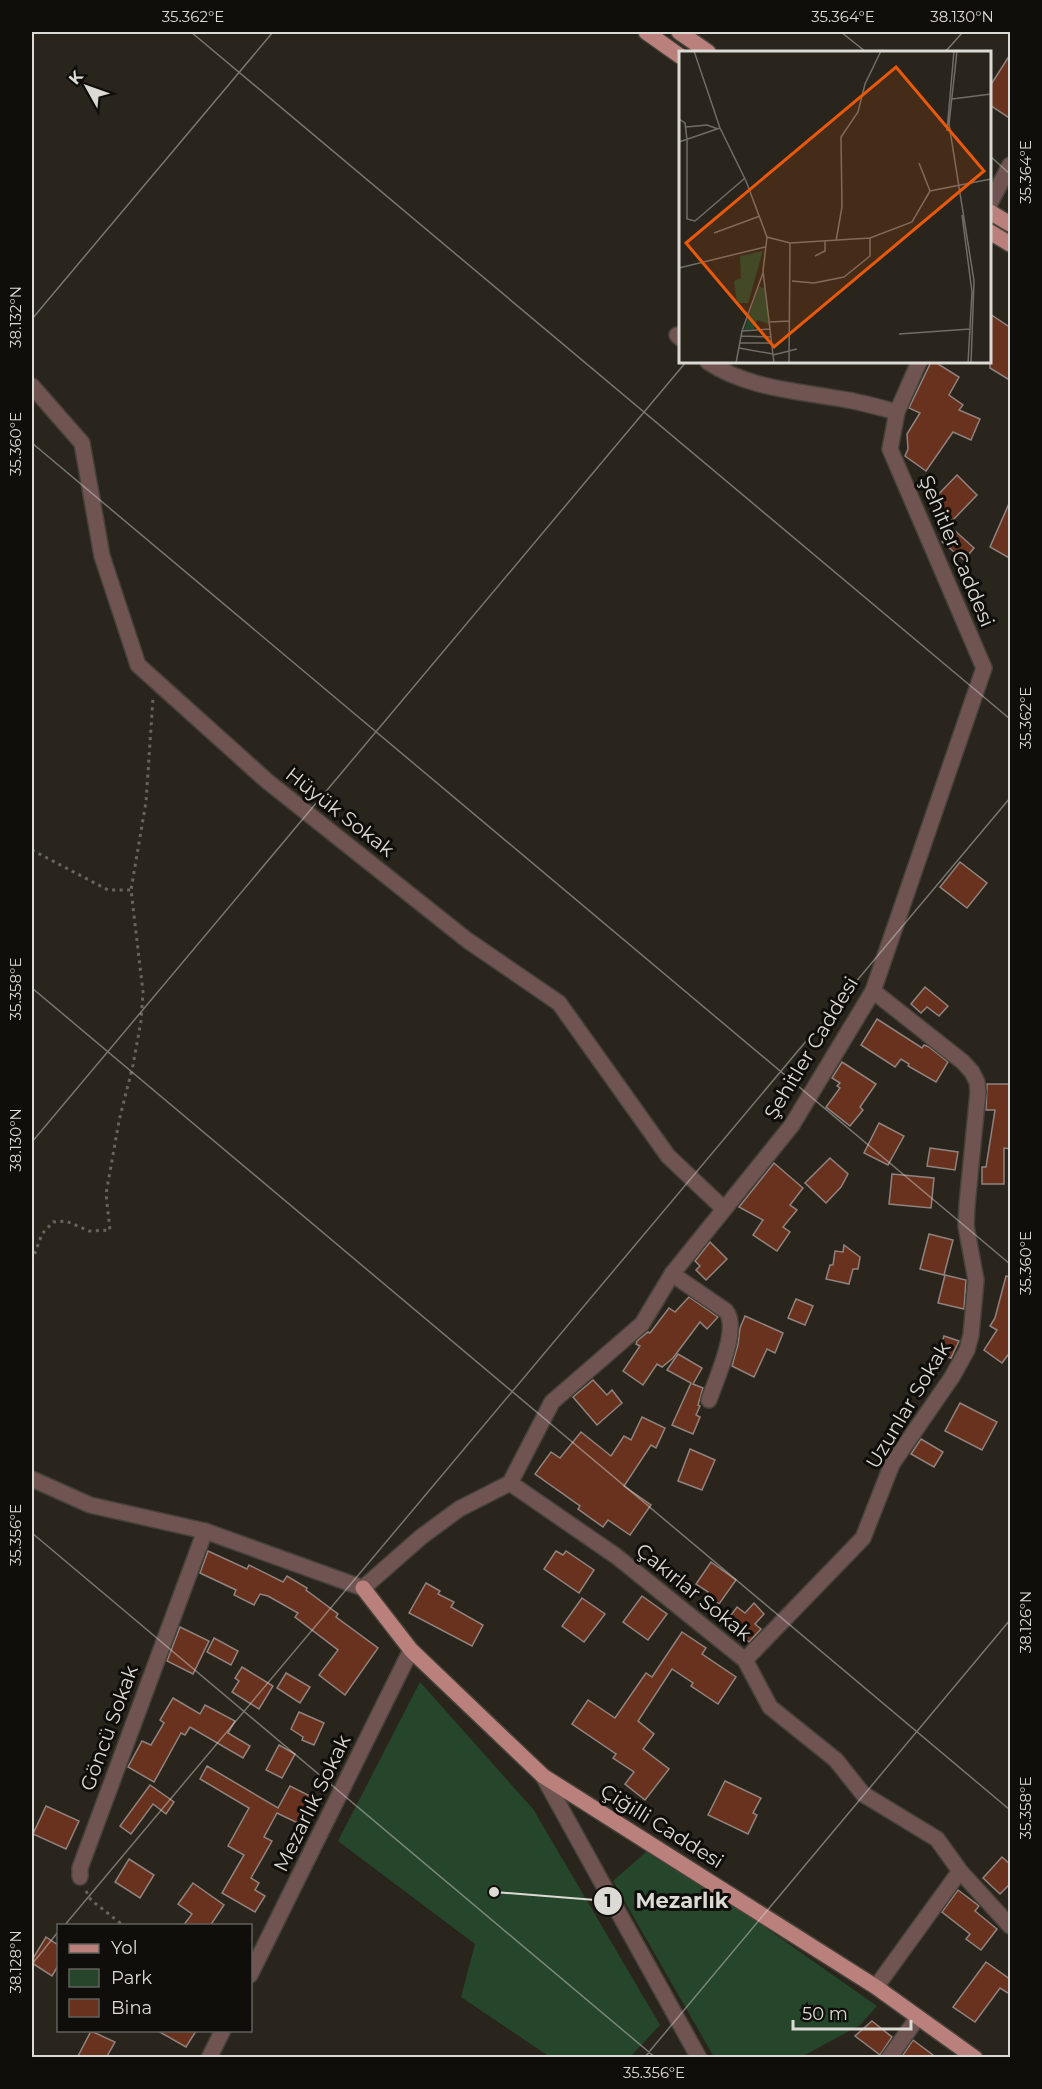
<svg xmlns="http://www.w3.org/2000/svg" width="1042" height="2089" font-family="Montserrat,sans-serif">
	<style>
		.green { fill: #26462b }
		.building { fill: #69321e; stroke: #90837f; stroke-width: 1.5 }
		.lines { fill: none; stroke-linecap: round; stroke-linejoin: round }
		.minor-casing { stroke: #464239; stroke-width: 18 }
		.major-casing { stroke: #464239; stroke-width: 18 }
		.path { stroke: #68655d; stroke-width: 3; stroke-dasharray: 3 4.5; stroke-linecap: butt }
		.minor { stroke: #705451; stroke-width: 15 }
		.major { stroke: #ba817c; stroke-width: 15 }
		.ticks { fill: none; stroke: #dcdad4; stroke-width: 1.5; stroke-opacity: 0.45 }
		.labels { text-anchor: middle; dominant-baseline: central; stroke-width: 6; stroke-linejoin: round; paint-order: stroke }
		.street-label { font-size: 20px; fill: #dcdad4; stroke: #100e0a }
		.inset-road { fill: none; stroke: #716d66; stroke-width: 1.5 }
		.view { fill: #e8590c; fill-opacity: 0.15; stroke: #e8590c; stroke-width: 3 }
		.inset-edge { fill: none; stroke: #dcdad4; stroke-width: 3 }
		.leader { fill: none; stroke: #dcdad4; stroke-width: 2 }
		.callout-dot { fill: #dcdad4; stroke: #100e0a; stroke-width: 2 }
		.mark-label { font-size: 18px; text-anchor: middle; font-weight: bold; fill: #111 }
		.callout-label { font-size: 21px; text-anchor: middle; font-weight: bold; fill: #dcdad4; stroke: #100e0a; stroke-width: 6; stroke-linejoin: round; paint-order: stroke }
		.neatline { fill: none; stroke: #dcdad4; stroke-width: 2 }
		.ticks-label { font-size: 15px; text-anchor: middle; fill: #dcdad4 }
	</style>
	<rect width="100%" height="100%" fill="#29251c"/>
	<g class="green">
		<polygon points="420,1682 533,1809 660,2025 630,2057 550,2057 461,1997 475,1944 338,1841"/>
		<polygon points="646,1852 736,1907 877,2006 860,2025 801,2057 714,2057 613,1881"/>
	</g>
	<g class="building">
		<polygon points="1011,53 1011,119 990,105 990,86"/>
		<polygon points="990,314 1011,328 1011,381 990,368"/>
		<polygon points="931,362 935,362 959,377 949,395 963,405 959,410 980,419 971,440 953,432 926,471 905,456 908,449 907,434 920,413 909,408"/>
		<polygon points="957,475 977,495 952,521 932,501"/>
		<polygon points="1011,499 1011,559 990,547"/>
		<polygon points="953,529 974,548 964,560 942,542"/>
		<polygon points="960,862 987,883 967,908 940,887"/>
		<polygon points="925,987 948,1006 939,1016 927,1007 921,1013 911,1004"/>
		<polygon points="877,1019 922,1048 924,1045 929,1047 948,1062 936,1082 908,1066 909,1064 901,1059 895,1067 861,1045"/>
		<polygon points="842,1062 876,1084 860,1107 863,1110 850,1126 826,1107 840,1088 837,1086 840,1083 832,1078"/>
		<polygon points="987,1084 1011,1084 1011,1149 1004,1148 1004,1184 982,1184 982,1167 986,1167 995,1110 986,1110"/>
		<polygon points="879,1123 904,1136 888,1165 864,1153"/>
		<polygon points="930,1148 958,1152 955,1170 927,1166"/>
		<polygon points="830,1158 848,1174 841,1187 826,1203 805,1183"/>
		<polygon points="774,1163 803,1188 790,1205 797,1210 783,1227 790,1232 777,1251 753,1235 763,1220 739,1207"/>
		<polygon points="892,1174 934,1178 931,1208 889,1204"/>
		<polygon points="929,1234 953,1240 944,1275 920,1269"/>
		<polygon points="710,1242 727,1259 706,1280 696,1270 700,1266 695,1261"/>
		<polygon points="844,1245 860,1257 858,1269 853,1269 849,1284 826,1279 830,1265 833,1265 835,1251 843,1252"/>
		<polygon points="945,1275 966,1280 964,1309 938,1303"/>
		<polygon points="1006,1276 1011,1277 1011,1351 1002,1363 984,1350 997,1330 990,1326 995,1318"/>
		<polygon points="689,1297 718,1317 707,1329 700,1322 673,1358 662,1367 657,1364 643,1385 623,1371 640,1346 636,1344 637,1341 648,1332 650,1333 669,1308 675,1312"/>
		<polygon points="796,1299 813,1306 805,1325 788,1318"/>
		<polygon points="745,1316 783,1333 775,1353 767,1349 754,1377 732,1366 738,1344 740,1328"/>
		<polygon points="944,1336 959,1341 951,1358 938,1354"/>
		<polygon points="678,1354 702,1368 693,1384 703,1388 698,1405 700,1406 696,1415 700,1417 693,1434 672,1425 691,1383 667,1370"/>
		<polygon points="593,1380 607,1395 612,1390 622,1403 597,1425 573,1397"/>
		<polygon points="960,1403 997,1422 982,1450 945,1431"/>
		<polygon points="642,1417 665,1428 656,1448 651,1445 624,1486 651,1505 630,1535 608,1520 603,1527 578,1509 580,1506 535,1474 551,1452 560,1458 581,1432 611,1456 624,1436 631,1440"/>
		<polygon points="921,1439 943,1452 934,1467 911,1454"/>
		<polygon points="690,1449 715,1460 702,1490 678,1481"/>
		<polygon points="208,1551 247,1569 249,1565 283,1582 287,1576 307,1588 306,1590 338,1614 336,1617 378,1648 345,1695 319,1675 338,1650 295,1617 298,1613 268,1596 260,1594 254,1605 234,1595 236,1590 200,1573"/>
		<polygon points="556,1551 563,1555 566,1551 594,1570 579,1593 544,1569"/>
		<polygon points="711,1562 736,1580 719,1604 706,1595 708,1592 696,1584"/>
		<polygon points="426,1583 440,1591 438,1594 454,1602 451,1607 483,1625 472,1646 409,1613"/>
		<polygon points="642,1596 667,1614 648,1640 623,1622"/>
		<polygon points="582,1598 605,1614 584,1642 562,1626"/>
		<polygon points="754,1603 764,1614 755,1624 761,1629 749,1642 737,1633 735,1635 723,1626 737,1607 745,1613"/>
		<polygon points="180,1627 209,1641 193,1674 167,1661"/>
		<polygon points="682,1632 706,1648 702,1654 736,1677 718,1704 691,1686 693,1683 672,1669 638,1721 654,1734 643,1749 669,1769 645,1800 625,1784 634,1772 613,1758 616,1754 572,1724 588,1700 615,1718 646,1673 652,1677"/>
		<polygon points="214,1638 238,1651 231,1665 207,1652"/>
		<polygon points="242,1667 273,1686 259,1709 232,1692 239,1681 235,1678"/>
		<polygon points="286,1673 310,1687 300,1703 277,1688"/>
		<polygon points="173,1698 200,1714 205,1705 235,1721 228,1733 250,1746 243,1758 190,1727 185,1735 181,1733 154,1782 128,1767 142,1741 151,1745 164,1723 160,1720"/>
		<polygon points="299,1712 324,1723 314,1745 302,1740 303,1737 291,1729"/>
		<polygon points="279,1745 295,1754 282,1778 266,1770"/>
		<polygon points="207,1766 278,1808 290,1786 316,1799 302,1825 277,1813 264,1837 272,1841 251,1878 259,1883 255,1890 265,1896 255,1912 222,1893 244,1855 228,1846 249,1808 200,1779"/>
		<polygon points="725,1781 761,1798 753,1813 757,1815 748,1834 708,1815"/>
		<polygon points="150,1785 174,1802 166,1814 153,1804 131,1834 120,1826"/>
		<polygon points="46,1806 79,1821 66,1849 33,1834"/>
		<polygon points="1002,1857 1011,1865 1011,1883 1000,1894 983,1878"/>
		<polygon points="129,1859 154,1875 140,1898 115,1882"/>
		<polygon points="193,1883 224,1905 210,1926 183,1926 192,1914 178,1904"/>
		<polygon points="958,1890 979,1906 975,1911 997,1929 981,1950 966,1939 970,1934 942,1912"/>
		<polygon points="46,1937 58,1945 58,1966 52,1976 32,1963 32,1960"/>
		<polygon points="986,1962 1011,1980 1011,1995 1000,1988 975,2022 953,2007"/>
		<polygon points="872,2021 892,2037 880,2055 855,2036"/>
		<polygon points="91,2031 115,2042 106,2058 77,2058"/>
		<polygon points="158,2031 196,2031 186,2047"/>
		<polygon points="913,2040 937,2058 901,2058"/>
	</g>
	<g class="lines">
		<defs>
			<g id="minor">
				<polyline points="990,203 1010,165"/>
				<polyline points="677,335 680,338"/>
				<path d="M708 362C747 388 797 391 842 399 861 402 878 407 897 412"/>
				<polyline points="32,386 82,443 102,556 138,665 267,781 467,940 559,1003 668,1156 724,1209"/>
				<path d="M672 1274 726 1311C740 1329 716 1379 709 1400"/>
				<polyline points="32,1479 90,1505 205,1531 363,1588 421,1537 459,1509 510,1483 552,1402 642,1324 672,1274 792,1125 873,991 984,668 890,449 897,412 919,362"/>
				<polyline points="510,1483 616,1556 745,1660 770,1707 836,1760 863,1794 937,1839 960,1871 1010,1926"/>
				<polyline points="745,1660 863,1538 892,1464 952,1377 967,1350 971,1335 976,1280 966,1226 967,1205 978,1092 977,1082 972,1072 963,1062 873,991"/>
				<polyline points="543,1776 699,2058"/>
				<polyline points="80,1877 80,1868 205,1531"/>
				<polyline points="250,1975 411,1650"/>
				<polyline points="876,1987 960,1871"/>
				<polyline points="209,2058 223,2030"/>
				<polyline points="889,2058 918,2017"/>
			</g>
			<g id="major">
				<polyline points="646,32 680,56"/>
				<polyline points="679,32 708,52"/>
				<polyline points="990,212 1010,224"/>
				<polyline points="990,232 1010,244"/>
				<polyline points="363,1588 411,1650 543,1776 876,1987 975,2058"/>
			</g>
		</defs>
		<use href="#minor" class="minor-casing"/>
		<use href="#major" class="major-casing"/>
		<g class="path">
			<polyline points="32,850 108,890 131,890"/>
			<polyline points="32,1261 42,1234 53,1222 66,1221 89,1231 110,1230 106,1194 119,1121 133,1065 141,1021 143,992 131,890 146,802 153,698"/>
			<polyline points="86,1891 91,1900 124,1926"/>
		</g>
		<use href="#minor" class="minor"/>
		<use href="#major" class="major"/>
	</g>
	<path class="ticks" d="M191 32 1010 719M841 32 866 52M945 52 963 32M990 156 1010 174M32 319 273 32M32 443 1010 1264M32 988 1010 1810M32 1142 686 362M32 1533 656 2058M64 1926 1010 798M32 1964 58 1932M644 2058 1010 1620"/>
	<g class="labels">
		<g class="street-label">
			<text transform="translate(957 551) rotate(67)">Şehitler Caddesi</text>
			<text transform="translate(340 812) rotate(38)">Hüyük Sokak</text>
			<text transform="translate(811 1048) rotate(-59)">Şehitler Caddesi</text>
			<text transform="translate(908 1405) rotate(-59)">Uzunlar Sokak</text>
			<text transform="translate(694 1592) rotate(39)">Çakırlar Sokak</text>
			<text transform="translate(109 1728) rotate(-70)">Göncü Sokak</text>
			<text transform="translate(312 1803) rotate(-64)">Mezarlık Sokak</text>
			<text transform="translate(662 1826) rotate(32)">Çiğilli Caddesi</text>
		</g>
	</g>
	<g transform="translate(679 51)">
		<rect width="312" height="312" fill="#29251c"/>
		<path d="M84 200 69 252H58L55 230 62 227 61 205ZM80 236 86 237 90 273 78 269 75 278 65 279Z" fill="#26462b"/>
		<path class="inset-road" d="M15 0 41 77 67 130 88 186 111 192 191 187 233 171 251 140 312 128M278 0 270 73 295 230 292 312M273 48 312 43M0 68 6 72 8 89V168L16 170 66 127M7 76 28 74 39 78M268 80 275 0M0 91 41 77M240 112 251 140M283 164 293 241 289 312M35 182 81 165M88 186 84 220 95 312M157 190 163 156 162 86 179 61 186 33 202 0M136 205 146 200V190M0 217 86 196M113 230 135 232 165 226 191 205V187M91 271 110 270M63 280 91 278M220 283 291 278M62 285 92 286M61 292H92M60 297 94 303M94 304 118 298M57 312 63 280 84 222M110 312 111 192"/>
		<path class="view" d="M217 16 305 120 95 296 7 192Z"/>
		<rect width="312" height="312" class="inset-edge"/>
	</g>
	<path class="leader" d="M494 1892L608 1901"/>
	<g class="callout-dot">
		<circle cx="494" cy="1892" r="6"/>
		<circle cx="608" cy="1901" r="15"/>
	</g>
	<g class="mark-label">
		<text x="608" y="1907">1</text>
	</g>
	<g class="callout-label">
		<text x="682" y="1908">Mezarlık</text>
	</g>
	<rect width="1042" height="2089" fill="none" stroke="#100e0a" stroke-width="66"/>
	<rect x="57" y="1924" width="195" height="108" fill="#100e0a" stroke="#62605b" stroke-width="1.5"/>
	<rect x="69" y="1944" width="30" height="9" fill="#ba817c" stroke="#62605b" stroke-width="1.5"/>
	<text x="111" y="1954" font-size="18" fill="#dcdad4">Yol</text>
	<rect x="69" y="1969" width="30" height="18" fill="#26462b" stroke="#62605b" stroke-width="1.5"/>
	<text x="111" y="1984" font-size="18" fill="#dcdad4">Park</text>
	<rect x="69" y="1999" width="30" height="18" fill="#69321e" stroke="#62605b" stroke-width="1.5"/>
	<text x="111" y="2014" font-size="18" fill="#dcdad4">Bina</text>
	<g transform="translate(87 87) rotate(310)" stroke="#100e0a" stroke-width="4.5" paint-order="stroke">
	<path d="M0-4.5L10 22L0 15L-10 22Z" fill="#dcdad4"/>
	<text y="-9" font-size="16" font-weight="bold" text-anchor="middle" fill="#dcdad4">K</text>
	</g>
	<path d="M793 2020v9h118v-9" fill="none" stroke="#dcdad4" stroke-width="3"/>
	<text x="802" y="2020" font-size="18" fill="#dcdad4" stroke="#100e0a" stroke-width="4.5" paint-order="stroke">50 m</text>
	<rect x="33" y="33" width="976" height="2023" class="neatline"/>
	<g class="ticks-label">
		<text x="193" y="22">35.362°E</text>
		<text x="843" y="22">35.364°E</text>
		<text x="962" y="22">38.130°N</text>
		<text transform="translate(1026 172) rotate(-90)" y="5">35.364°E</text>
		<text transform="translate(16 317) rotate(-90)" y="5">38.132°N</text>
		<text transform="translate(16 444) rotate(-90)" y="5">35.360°E</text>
		<text transform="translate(1026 718) rotate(-90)" y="5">35.362°E</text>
		<text transform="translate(16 989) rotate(-90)" y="5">35.358°E</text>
		<text transform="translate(16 1140) rotate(-90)" y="5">38.130°N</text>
		<text transform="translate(1026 1263) rotate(-90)" y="5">35.360°E</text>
		<text transform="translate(16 1535) rotate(-90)" y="5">35.356°E</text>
		<text transform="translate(1026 1622) rotate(-90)" y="5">38.126°N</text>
		<text transform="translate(1026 1808) rotate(-90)" y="5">35.358°E</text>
		<text transform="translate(16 1962) rotate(-90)" y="5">38.128°N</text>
		<text x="654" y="2078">35.356°E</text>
	</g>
</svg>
